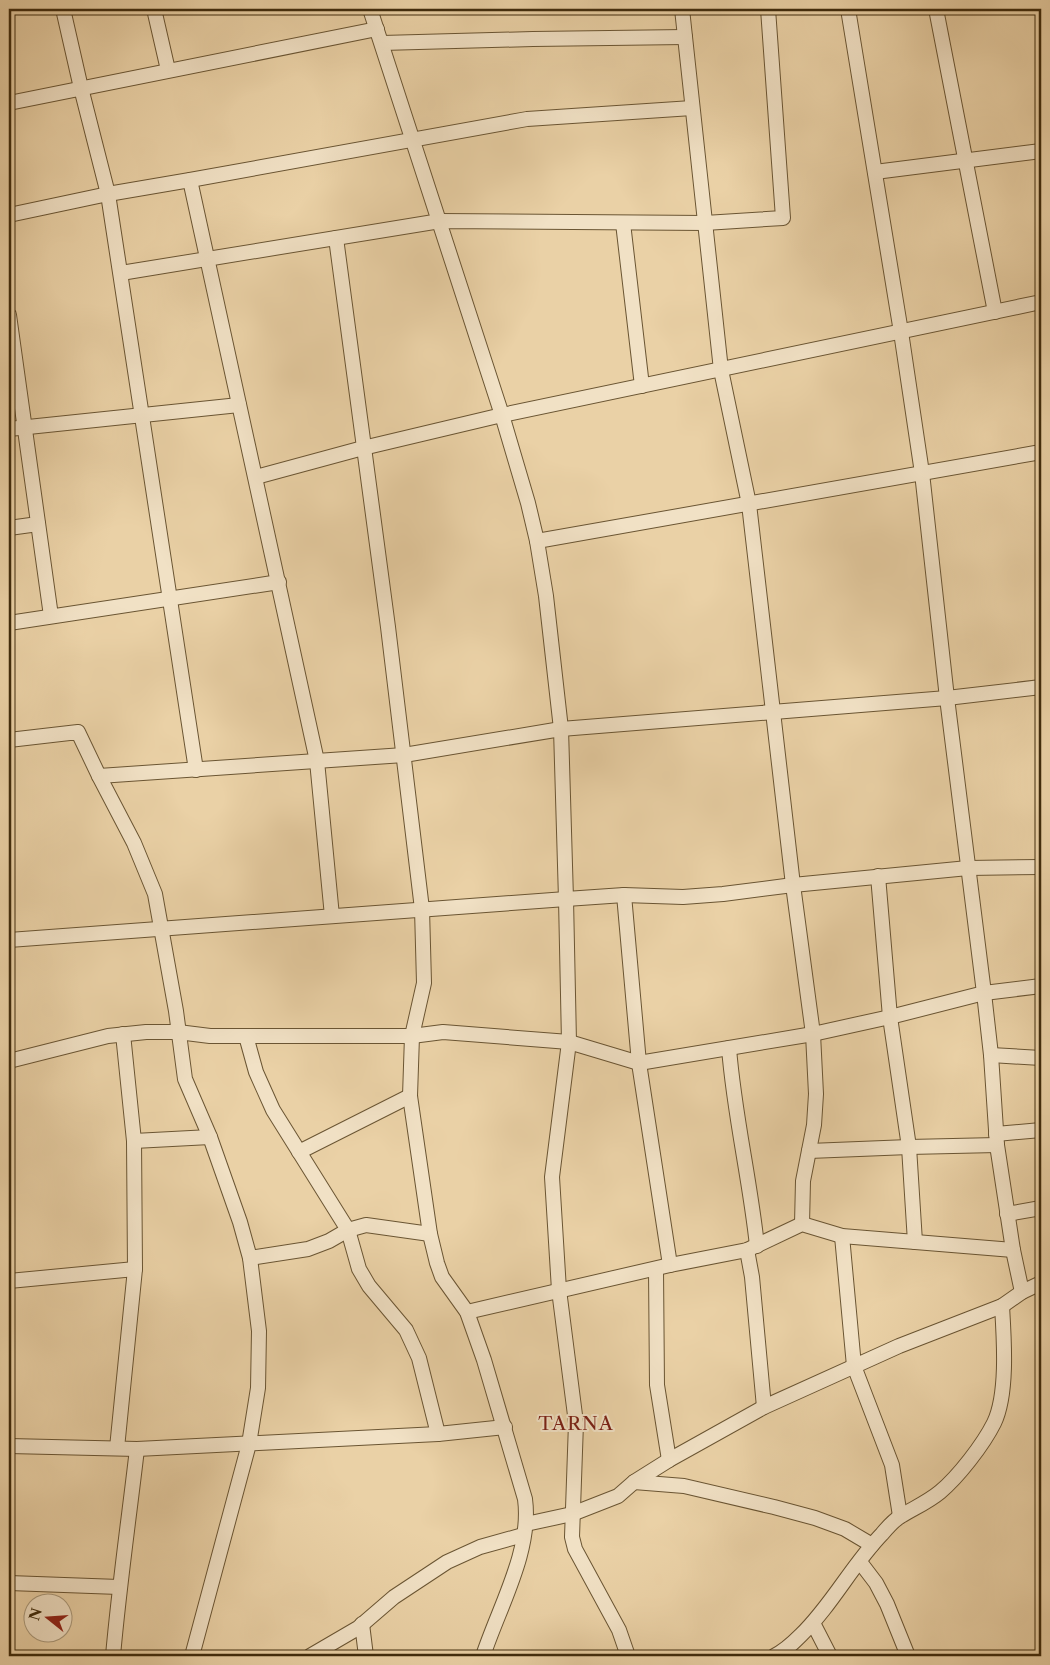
<svg xmlns="http://www.w3.org/2000/svg" width="1050" height="1665" font-family="'Libre Caslon Text',serif">
	<style>
		.lines { fill: none; stroke-linecap: round; stroke-linejoin: round }
		.minor-casing { stroke: #6a5533; stroke-width: 16 }
		.minor { stroke: #f1e1c5; stroke-width: 14 }
		.labels { text-anchor: middle; dominant-baseline: central; stroke-width: 4; stroke-linejoin: round; paint-order: stroke }
		.quarter-label { font-size: 19px; letter-spacing: 1px; fill: #7a1f14; stroke: #f1e1c5 }
	</style>
	<rect width="100%" height="100%" fill="#ead1a6"/>
	<filter id="stains"><feTurbulence type="fractalNoise" baseFrequency=".004" numOctaves="4"/><feColorMatrix values="0 0 0 0 .2 0 0 0 0 .09 0 0 0 0 .02 0 0 0 .5 -.17"/></filter>
	<radialGradient id="worn" r=".72"><stop offset=".6" stop-color="#630" stop-opacity="0"/><stop offset="1" stop-color="#630" stop-opacity=".3"/></radialGradient>
	<g class="lines">
		<defs>
			<g id="minor">
				<polyline points="63,9 81,88 108,194 196,770"/>
				<polyline points="154,9 168,70"/>
				<polyline points="370,9 502,415 528,503 537,541 546,596 561,729 566,899 569,1042 552,1177 559,1290 576,1423 572,1537 575,1549 619,1630 628,1656"/>
				<polyline points="682,9 721,370 749,504 793,885 813,1034 816,1094 814,1125 803,1181 802,1224"/>
				<polyline points="848,9 901,332 922,473 947,698 984,993 991,1055 997,1145 1013,1250 1022,1292"/>
				<polyline points="936,9 995,312"/>
				<polyline points="382,43 533,39 685,37"/>
				<polyline points="9,103 377,29"/>
				<polyline points="875,172 1041,151"/>
				<polyline points="190,180 317,761 332,916"/>
				<polyline points="9,215 108,194 190,180 527,119 692,108"/>
				<polyline points="623,223 642,386"/>
				<path d="M336 238 388 627 422 909 424 983 412 1036 410 1096 430 1234 437 1263 442 1277 467 1312 484 1360 525 1499C532 1551 499 1607 483 1656"/>
				<polyline points="121,273 440,221 705,223 783,218 768,9"/>
				<polyline points="9,315 51,616"/>
				<polyline points="9,429 239,405"/>
				<polyline points="256,477 363,448 502,415 1041,302"/>
				<polyline points="9,528 38,524"/>
				<polyline points="537,541 1041,452"/>
				<polyline points="9,623 279,582"/>
				<polyline points="9,740 78,732 99,776 134,843 155,894 176,1011 185,1079 210,1137 240,1222 250,1258 259,1331 258,1388 249,1444 192,1656"/>
				<polyline points="99,776 404,755 561,729 947,698 1041,687"/>
				<polyline points="878,876 890,1017 909,1147 915,1242"/>
				<polyline points="624,895 639,1063 670,1265"/>
				<polyline points="9,940 566,899 624,895 683,897 723,894 793,885 968,868 1041,867"/>
				<polyline points="246,1036 256,1072 273,1110 348,1230 359,1269 369,1286 406,1330 419,1358 438,1434"/>
				<path d="M729 1048C734 1114 750 1179 757 1246"/>
				<polyline points="991,1055 1041,1058"/>
				<polyline points="9,1061 108,1036 146,1032 178,1032 210,1036 412,1036 443,1032 569,1042 639,1063 813,1034 890,1017 984,993 1041,986"/>
				<polyline points="996,1134 1041,1130"/>
				<polyline points="134,1141 210,1137"/>
				<polyline points="809,1151 909,1147 997,1145"/>
				<polyline points="299,1152 410,1096"/>
				<polyline points="1007,1214 1041,1208"/>
				<polyline points="842,1236 854,1366 892,1465 900,1516"/>
				<polyline points="747,1250 752,1277 764,1407"/>
				<polyline points="250,1258 308,1249 329,1241 348,1230 366,1225 430,1234"/>
				<polyline points="656,1270 657,1385 669,1460"/>
				<polyline points="9,1281 135,1269"/>
				<polyline points="467,1312 670,1265 747,1250 802,1224 842,1236 1013,1250"/>
				<polyline points="9,1446 137,1449 438,1434 505,1427"/>
				<polyline points="117,1448 135,1269 134,1141 123,1034"/>
				<polyline points="634,1482 684,1486 774,1507 815,1518 845,1529 872,1545"/>
				<polyline points="526,1524 572,1514 618,1496 634,1482 669,1460 764,1407 899,1346 1002,1306 1022,1292 1041,1283"/>
				<polyline points="860,1562 876,1583 887,1604 908,1656"/>
				<polyline points="9,1583 119,1587"/>
				<polyline points="813,1623 830,1656"/>
				<polyline points="362,1624 366,1656"/>
				<path d="M113 1656C119 1587 129 1518 137 1449"/>
				<polyline points="310,1656 358,1628 394,1597 447,1562 480,1547 523,1535"/>
				<path d="M774 1656C785 1651 793 1643 801 1635 832 1605 852 1565 882 1534 887 1528 894 1520 901 1516 914 1508 928 1502 940 1492 958 1477 983 1445 994 1423 1008 1394 1004 1339 1002 1306"/>
			</g>
		</defs>
		<use href="#minor" class="minor-casing"/>
		<use href="#minor" class="minor"/>
	</g>
	<g class="labels">
		<g class="quarter-label">
			<text x="576" y="1423">TARNA</text>
		</g>
	</g>
	<rect width="1050" height="1665" fill="none" stroke="#ead1a6" stroke-width="30"/>
	<rect x="10" y="10" width="1030" height="1645" fill="none" stroke="#402c0d" stroke-width="2.5"/>
	<rect x="15" y="15" width="1020" height="1635" fill="none" stroke="#402c0d"/>
	<g transform="translate(48 1618) rotate(287)"><circle r="24" fill="#f1e1c5" stroke="#aa997b"/>
	<path d="M0-4L9 19L0 12L-9 19Z" fill="#8f2418"/>
	<text y="-8" font-size="14" font-weight="bold" text-anchor="middle" fill="#402c0d">N</text>
	</g>
	<rect width="100%" height="100%" filter="url(#stains)"/>
	<rect width="100%" height="100%" fill="url(#worn)"/>
</svg>
